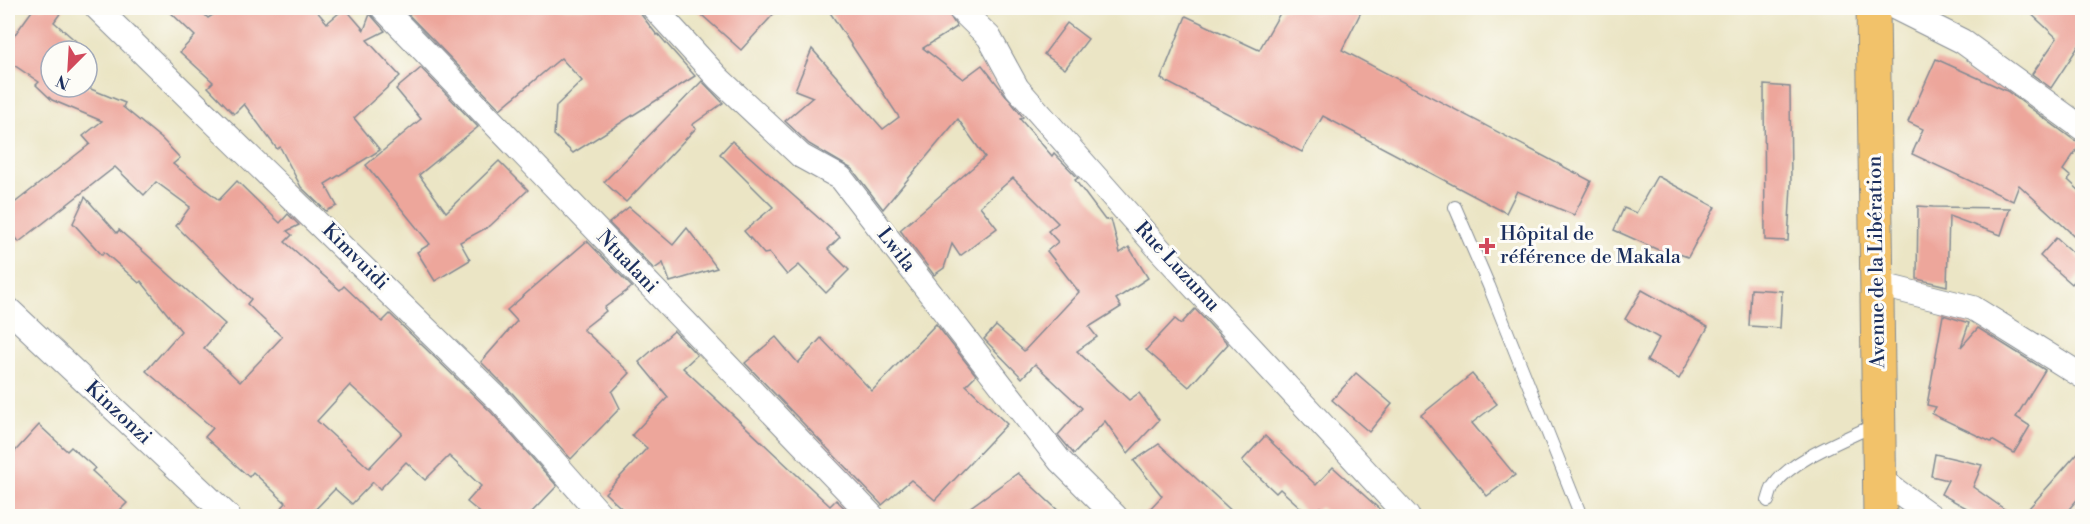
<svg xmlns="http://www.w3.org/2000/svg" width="2090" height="524" font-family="'Libre Bodoni',serif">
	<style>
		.building { fill: #eda69b; fill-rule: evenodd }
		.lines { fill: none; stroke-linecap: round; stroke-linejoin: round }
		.service-casing { stroke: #838a92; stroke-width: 14 }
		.minor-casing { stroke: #838a92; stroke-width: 26 }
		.trunk-casing { stroke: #838a92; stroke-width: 35 }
		.service { stroke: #fff; stroke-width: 12 }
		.minor { stroke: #fff; stroke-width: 24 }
		.trunk { stroke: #f2c26a; stroke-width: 33 }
		.poi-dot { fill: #d1495b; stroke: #fdfcf7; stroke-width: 2 }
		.labels { text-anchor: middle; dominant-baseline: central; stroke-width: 6; stroke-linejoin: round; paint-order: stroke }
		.poi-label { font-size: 20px; fill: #1b2f5e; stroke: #fdfcf7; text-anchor: start }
		.street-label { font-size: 20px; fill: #1b2f5e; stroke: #fdfcf7 }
	</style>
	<rect width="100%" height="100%" fill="#fdfcf7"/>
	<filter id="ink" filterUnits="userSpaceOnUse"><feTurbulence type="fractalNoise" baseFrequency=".0167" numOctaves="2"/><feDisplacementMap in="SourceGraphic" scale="12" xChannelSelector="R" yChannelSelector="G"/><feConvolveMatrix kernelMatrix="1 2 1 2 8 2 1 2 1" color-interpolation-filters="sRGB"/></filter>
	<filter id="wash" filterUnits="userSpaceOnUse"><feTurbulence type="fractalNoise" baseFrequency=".008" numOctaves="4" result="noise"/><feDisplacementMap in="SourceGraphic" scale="24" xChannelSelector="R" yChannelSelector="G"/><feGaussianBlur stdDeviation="1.35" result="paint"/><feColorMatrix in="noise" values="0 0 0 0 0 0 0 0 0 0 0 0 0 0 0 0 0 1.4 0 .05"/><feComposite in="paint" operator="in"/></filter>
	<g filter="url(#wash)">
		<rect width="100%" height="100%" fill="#ebe5c5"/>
		<g id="blocks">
			<g class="building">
				<path d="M34 8H64L54 22 94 57 87 65V51H51V87H86L125 103 123 107 162 139 180 158 173 164 219 200 237 181 280 223 288 214 299 225 287 231 292 235 285 242 340 290 344 286 382 322 390 314 492 413 557 486 528 516H484L467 502 481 486 449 456 425 480 406 462 380 489 373 482 352 504 335 489 309 516H274L286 503 253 472 249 477 205 437 213 428 146 371 181 331 141 281 139 283 104 252 102 255 73 223 85 197 117 233 119 230 225 324 204 348 240 382 282 337 247 304 251 299 176 226 190 207 156 182 144 195 115 167 19 242 8 227V208L90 144 83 136 102 121 52 100 36 85 39 82 8 61V44ZM350 385 402 433 369 468 317 421Z"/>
				<polygon points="166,8 198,8 208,18 224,8 314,8 327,23 345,8 364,30 370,14 385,31 367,40 400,76 354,118 380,150 325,184 337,206 326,211 301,187 280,147 277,149 244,104 234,114 208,87 213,82 180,52 195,36"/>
				<polygon points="402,8 636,8 657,35 658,34 695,76 573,153 554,135 556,106 582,81 561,58 500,109"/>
				<polygon points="694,8 779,8 741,50"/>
				<polygon points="827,8 945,8 957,27 923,48 963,79 982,65 1023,117 1020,119 1052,156 1054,153 1078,178 1075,180 1105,220 1111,219 1120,253 1129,247 1148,278 1116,299 1121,307 1089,327 1097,337 1077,351 1129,400 1139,393 1159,420 1128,453 1105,421 1074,454 1058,435 1082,408 1035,364 1022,378 984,339 996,326 1024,351 1079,292 1047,251 1058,242 1048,231 1058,223 1013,178 980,206 997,228 960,256 952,244 944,268 934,275 900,230 985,157 958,119 883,209 852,169 809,144 785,121 813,97 795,90 812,49 883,129 899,117"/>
				<polygon points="1283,8 1363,8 1342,50 1591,181 1574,215 1517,191 1506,213 1323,116 1302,152 1161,79 1186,16 1259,50"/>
				<polygon points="2025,8 2082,8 2082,41 2051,88 2032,74 2057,38"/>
				<polygon points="1067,23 1088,39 1065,69 1044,54"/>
				<polygon points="1936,59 2007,91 2074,140 2082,142 2063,170 2071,177 2068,180 2082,193 2082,243 2019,185 2013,201 1912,154 1923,129 1908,122"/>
				<polygon points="421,68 478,127 419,175 446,212 499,161 528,190 490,226 460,242 470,260 435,281 417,252 430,244 366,165 421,119 396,89"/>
				<polygon points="702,81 723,103 692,125 696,128 626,202 604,182"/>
				<polygon points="1764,85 1790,87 1791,185 1788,241 1765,240"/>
				<polygon points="732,141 840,237 828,249 849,270 826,293 799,265 787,275 769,253 764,254 744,231 773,207 720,154"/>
				<polygon points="1657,176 1715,207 1688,257 1676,253 1674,257 1614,230 1624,208 1636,213"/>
				<polygon points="1918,206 1933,207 2010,208 2001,235 1949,216 1947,286 1917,279"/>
				<polygon points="629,207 673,245 687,228 717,268 670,282 663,263 654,269 609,223"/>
				<polygon points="2056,238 2082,261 2082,272 2072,284 2040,256"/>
				<polygon points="587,241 632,287 604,308 606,311 583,329 630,373 612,392 620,408 571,459 513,394 481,362 517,321 507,310"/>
				<polygon points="1751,289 1782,291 1780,328 1749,326"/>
				<polygon points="1642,290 1708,327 1679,379 1647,361 1659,338 1625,319"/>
				<polygon points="1195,309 1228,344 1189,387 1146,350 1175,319 1181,324"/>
				<polygon points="1943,315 1969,323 1961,347 1978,328 2045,370 2016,417 2030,426 2014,453 1992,440 1991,442 1932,414 1936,407 1927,405"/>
				<polygon points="936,324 976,375 966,385 1007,424 935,500 911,480 882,505 745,363 776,337 798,363 821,338 872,391"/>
				<polygon points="674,331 697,355 683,368 830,506 836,500 853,516 630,516 605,493 647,448 632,435 668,397 639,362"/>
				<polygon points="1356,373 1392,404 1369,432 1332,400"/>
				<polygon points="1472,374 1497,404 1472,423 1515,475 1487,496 1421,415"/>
				<polygon points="39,425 67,451 71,447 95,468 92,471 127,503 114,516 8,516 8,459"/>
				<polygon points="1265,436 1316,485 1333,467 1387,516 1331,516 1320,507 1310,516 1280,489 1276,493 1242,461"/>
				<polygon points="1159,444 1237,516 1143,516 1162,496 1134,461"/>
				<polygon points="2082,448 2082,494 2063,516 2022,516"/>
				<polygon points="1935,454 1982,465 1973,487 2014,516 1981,516 1941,494 1948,480 1931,476"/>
				<polygon points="1018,473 1064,516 958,516"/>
			</g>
		</g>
	</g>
	<g filter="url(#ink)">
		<use href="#blocks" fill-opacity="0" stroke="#838a92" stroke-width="1.5"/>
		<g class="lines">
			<defs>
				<g id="service">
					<polyline points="1455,207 1489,286 1581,516"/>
					<path d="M1768 501C1770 495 1771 488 1775 484 1794 458 1847 439 1876 424"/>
				</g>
				<g id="minor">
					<polyline points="97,8 502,403 602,516"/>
					<polyline points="383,8 872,516"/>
					<polyline points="654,8 718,78 801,156 841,178 1060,461 1115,516"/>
					<polyline points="959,8 989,37 1017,88 1161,251 1407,516"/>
					<polyline points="1896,8 1962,41 2082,128"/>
					<polyline points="1877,284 1973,308 2082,376"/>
					<polyline points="8,309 228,516"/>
					<polyline points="1881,480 1931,516"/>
				</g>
				<polyline id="trunk" points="1873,8 1880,516"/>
			</defs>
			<use href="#service" class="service-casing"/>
			<use href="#minor" class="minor-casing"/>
			<use href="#trunk" class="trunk-casing"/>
			<use href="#service" class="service"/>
			<use href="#minor" class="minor"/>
			<use href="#trunk" class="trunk"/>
		</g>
	</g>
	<path class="poi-dot" d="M1484 237h6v6h6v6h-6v6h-6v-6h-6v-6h6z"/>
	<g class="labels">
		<g class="poi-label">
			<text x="1500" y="234">Hôpital de<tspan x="1500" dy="23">référence de Makala</tspan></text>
		</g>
		<g class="street-label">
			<text transform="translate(896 250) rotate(52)">Lwila</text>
			<text transform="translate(355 257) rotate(45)">Kimvuidi</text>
			<text transform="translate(627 262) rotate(46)">Ntualani</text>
			<text transform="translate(1877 262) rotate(-91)">Avenue de la Libération</text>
			<text transform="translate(1177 267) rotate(47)">Rue Luzumu</text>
			<text transform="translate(118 413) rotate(43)">Kinzonzi</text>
		</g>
	</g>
	<rect width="2090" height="524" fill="none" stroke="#fdfcf7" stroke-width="30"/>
	<g transform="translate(69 69) rotate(204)"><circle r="28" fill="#fdfcf7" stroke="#a3aaba" stroke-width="1.5"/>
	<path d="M0-4.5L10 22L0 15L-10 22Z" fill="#d1495b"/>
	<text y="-9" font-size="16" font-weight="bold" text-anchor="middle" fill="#1b2f5e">N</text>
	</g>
</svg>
